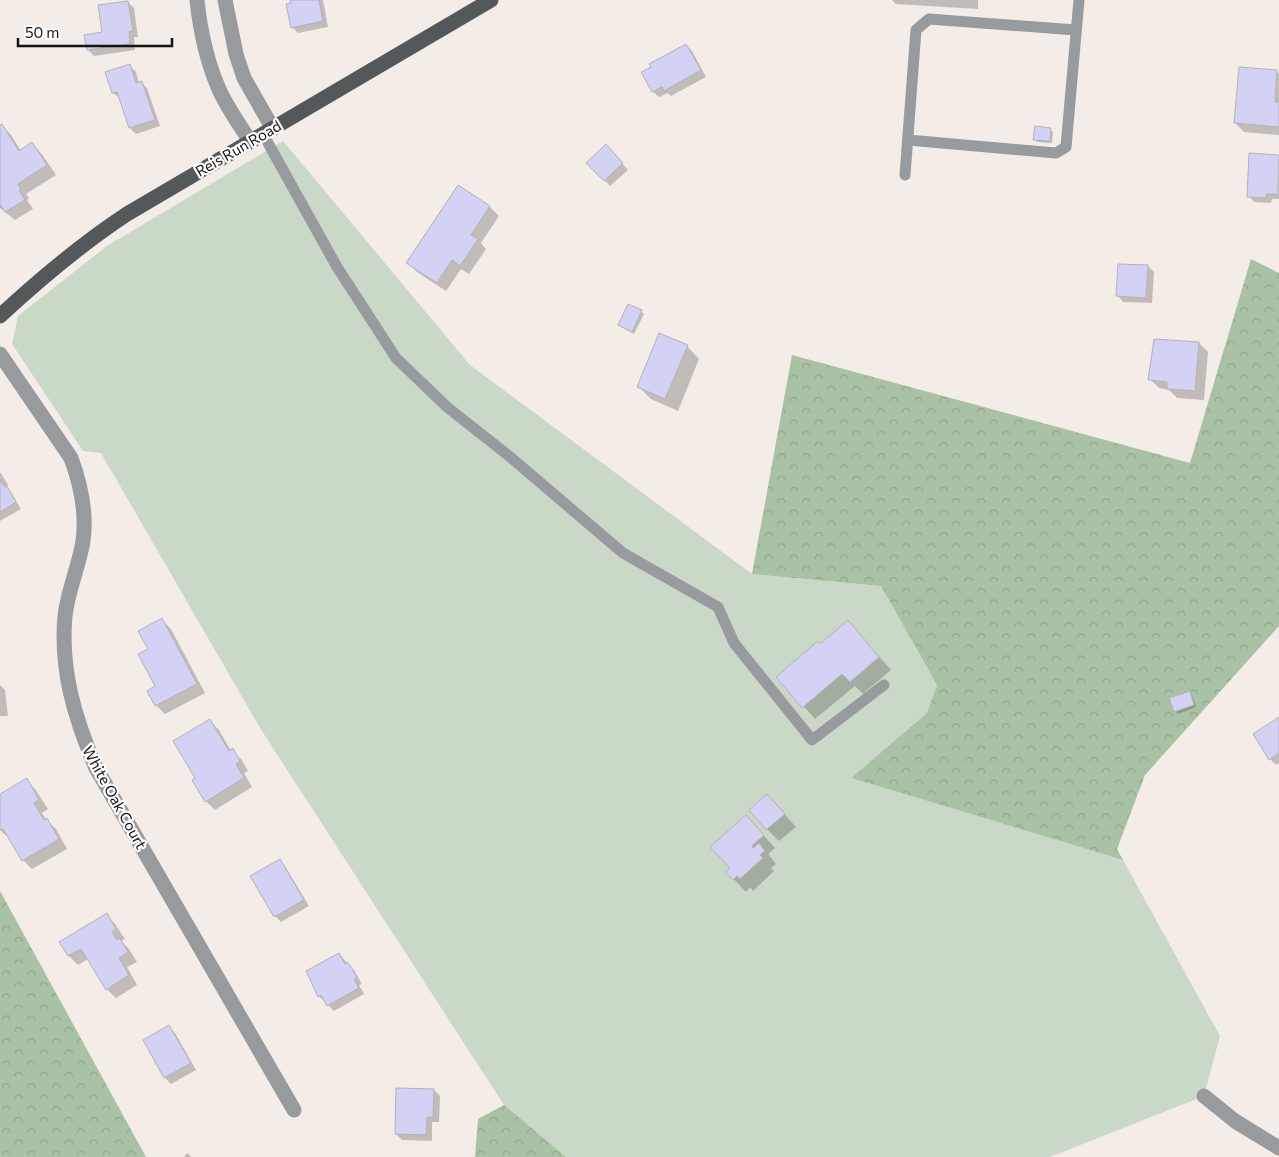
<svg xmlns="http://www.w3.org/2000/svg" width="1279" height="1157" font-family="Commissioner,sans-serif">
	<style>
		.green { fill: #cad9c7 }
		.forest { fill: url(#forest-crowns) }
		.shadow { fill: #0003 }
		.building { fill: #d3d1f4; stroke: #b3b2b9 }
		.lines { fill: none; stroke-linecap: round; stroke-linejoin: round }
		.lane { stroke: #989b9d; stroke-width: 11 }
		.street { stroke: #989b9d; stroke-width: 15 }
		.primary { stroke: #53585b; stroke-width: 15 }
		.labels { text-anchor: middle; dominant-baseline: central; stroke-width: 4.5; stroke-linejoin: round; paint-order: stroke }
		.street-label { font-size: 15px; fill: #151311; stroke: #fff }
	</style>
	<defs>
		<pattern id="forest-crowns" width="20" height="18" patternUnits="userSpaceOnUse" patternTransform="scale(1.25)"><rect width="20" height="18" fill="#a9c1a4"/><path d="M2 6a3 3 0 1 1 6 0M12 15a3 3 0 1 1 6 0" fill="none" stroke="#91a58c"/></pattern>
	</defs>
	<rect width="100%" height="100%" fill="#f3ece7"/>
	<polygon class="green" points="283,141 470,365 752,574 881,586 937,685 927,713 851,778 1123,860 1220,1036 1204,1096 1050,1157 566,1157 504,1105 260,728 101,453 83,451 12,344 18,316 107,246"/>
	<g class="forest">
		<polygon points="1251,259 1279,273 1279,626 1145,775 1117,849 1123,860 851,778 927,713 937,685 881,586 752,574 792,355 1190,463"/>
		<polygon points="0,891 146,1157 0,1157"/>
		<polygon points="504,1105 566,1157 475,1157 478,1119"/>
	</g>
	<g class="shadow">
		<polygon points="291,0 323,0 328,27 298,33 292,27"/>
		<polygon points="892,0 978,0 978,9 896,4"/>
		<polygon points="128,2 134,8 138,37 134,37 135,50 94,56 88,50"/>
		<polygon points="686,45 692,51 706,77 671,96 668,93 659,97 653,92 643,73"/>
		<polygon points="130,66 136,72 139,83 141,83 147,88 160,126 136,134 130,128 120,98 113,93"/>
		<polygon points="1277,72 1279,74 1279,135 1244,132 1235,123"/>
		<polygon points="2,126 11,135 21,151 32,144 41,153 56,175 26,194 29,198 27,200 33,209 15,220 0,208 0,127"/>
		<polygon points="1050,130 1053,132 1052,143 1037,142 1035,139"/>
		<polygon points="612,152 628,170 610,186 588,163"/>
		<polygon points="1279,156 1279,199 1272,199 1271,203 1254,202 1249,196"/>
		<polygon points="458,186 490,207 499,216 481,243 486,249 469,274 461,269 446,291 417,272 408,263"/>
		<polygon points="1148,266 1154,272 1152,303 1123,302 1118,296"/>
		<polygon points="641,311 644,314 634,334 619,325"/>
		<polygon points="1199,343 1208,352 1204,400 1177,398 1169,390 1159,388 1150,379"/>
		<polygon points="687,346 699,359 678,411 651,399 639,387"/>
		<polygon points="0,472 8,485 5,487 12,494 21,509 0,521"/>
		<polygon points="162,620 171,629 205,693 165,714 156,705 157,687 149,649"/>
		<polygon points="848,622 891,670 863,694 855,686 815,719 778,677 820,645"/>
		<polygon points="0,685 5,690 8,716 0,716"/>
		<polygon points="1189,692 1192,695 1196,707 1178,714 1175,711"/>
		<polygon points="1279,719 1279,763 1276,765 1270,759"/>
		<polygon points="210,721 219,730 231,751 241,759 248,771 244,773 252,787 215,810 206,801 197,778"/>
		<polygon points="26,780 35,789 48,809 42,813 46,820 56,829 67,849 32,869 23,860 10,839 0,830 0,795"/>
		<polygon points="779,808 796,827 779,841 767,829"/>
		<polygon points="758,829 775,848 768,854 776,864 771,868 774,871 753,891 750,887 746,892 727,872"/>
		<polygon points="279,860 285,866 309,906 281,922 275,916 252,877"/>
		<polygon points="106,915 115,924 125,939 121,941 129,949 137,962 127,967 137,985 116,998 107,989 88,959 78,965 69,956 61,942"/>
		<polygon points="339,954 354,970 362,984 359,985 364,994 334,1011 319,996"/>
		<polygon points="169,1027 175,1033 196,1070 171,1084 165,1078 145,1041"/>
		<polygon points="434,1090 440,1096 439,1122 432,1122 432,1141 402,1140 396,1134"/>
		<polygon points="187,1153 192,1157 184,1157"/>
	</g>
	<g class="building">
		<polygon points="290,0 319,0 323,21 291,28 286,4 291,3"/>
		<polygon points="128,1 133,31 129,32 130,44 87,50 84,35 102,32 98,5"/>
		<polygon points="686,44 701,70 664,91 662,87 652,92 641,72 651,67 649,64"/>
		<polygon points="130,64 136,83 142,81 155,120 129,128 117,92 112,93 105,72"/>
		<polygon points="1239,67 1277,70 1275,102 1279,102 1279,127 1234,123"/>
		<polygon points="2,124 19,151 32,142 47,165 18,184 21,189 19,190 25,200 5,212 0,204 0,125"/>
		<polygon points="1035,126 1051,128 1050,141 1033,140"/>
		<polygon points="606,144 623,163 604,181 586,163"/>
		<polygon points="1249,153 1279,155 1278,194 1266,194 1266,198 1247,197"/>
		<polygon points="458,185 490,206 471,235 478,239 460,266 452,260 437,283 406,263"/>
		<polygon points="1118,264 1148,265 1146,298 1116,296"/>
		<polygon points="628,304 642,310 632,332 618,325"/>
		<polygon points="659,333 688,345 665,399 637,387"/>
		<polygon points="1154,339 1199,342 1195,391 1167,389 1167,382 1148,380"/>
		<polygon points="0,474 3,479 0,480 5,487 7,486 16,502 0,512"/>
		<polygon points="162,618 197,684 155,706 147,691 155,686 138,654 148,649 138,631"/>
		<polygon points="848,620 879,657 850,682 842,674 802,708 776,677 818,641 820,644"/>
		<polygon points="1190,691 1194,705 1174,712 1169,698"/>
		<polygon points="1279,717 1279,753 1269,760 1253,734"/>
		<polygon points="210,719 229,751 233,748 240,761 236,764 244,778 205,802 192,780 195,778 173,741"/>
		<polygon points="27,778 39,800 34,803 44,820 47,818 59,839 22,861 3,829 0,830 0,794"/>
		<polygon points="767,794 785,814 766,830 749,810"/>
		<polygon points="746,815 764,835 752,846 753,848 759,843 765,851 760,855 763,858 740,879 737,876 733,880 725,872 730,868 710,847"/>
		<polygon points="280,859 304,900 274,917 250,876"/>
		<polygon points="107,913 116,929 112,932 117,940 120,938 128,952 119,958 129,975 106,990 81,949 68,956 59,942"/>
		<polygon points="339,953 345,964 348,962 357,977 354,979 359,988 327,1006 321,995 318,997 306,971"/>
		<polygon points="169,1025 191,1063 164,1078 143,1040"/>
		<polygon points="396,1088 434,1089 433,1117 427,1117 426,1135 395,1134"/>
	</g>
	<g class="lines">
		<g class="lane">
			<polyline points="263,134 337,267 396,358 447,407 509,456 623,553 718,607 734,643 812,740 884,685"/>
			<polyline points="908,140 1056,153 1066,147 1079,0"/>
			<polyline points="905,175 916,30 929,19 1076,30"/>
		</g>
		<g class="street">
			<path d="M197 0C200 29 207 61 218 87 226 106 239 124 250 141"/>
			<polyline points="225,0 236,54 244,78 273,129"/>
			<path d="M0 354 71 458C81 485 87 512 83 541 79 566 68 590 65 616 60 670 75 719 96 768L294 1110"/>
			<polyline points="1204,1096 1235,1121 1279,1148"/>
		</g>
		<path class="primary" d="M0 316C41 278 80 245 127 214L491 0"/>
	</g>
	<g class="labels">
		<g class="street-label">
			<text transform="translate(238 148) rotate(-30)">Reis Run Road</text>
			<text transform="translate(115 797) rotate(61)">White Oak Court</text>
		</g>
	</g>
	<path d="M18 38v8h154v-8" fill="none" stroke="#151311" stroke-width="2.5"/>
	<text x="25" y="38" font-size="15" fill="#151311" stroke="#ffffff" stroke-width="4" paint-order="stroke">50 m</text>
</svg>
